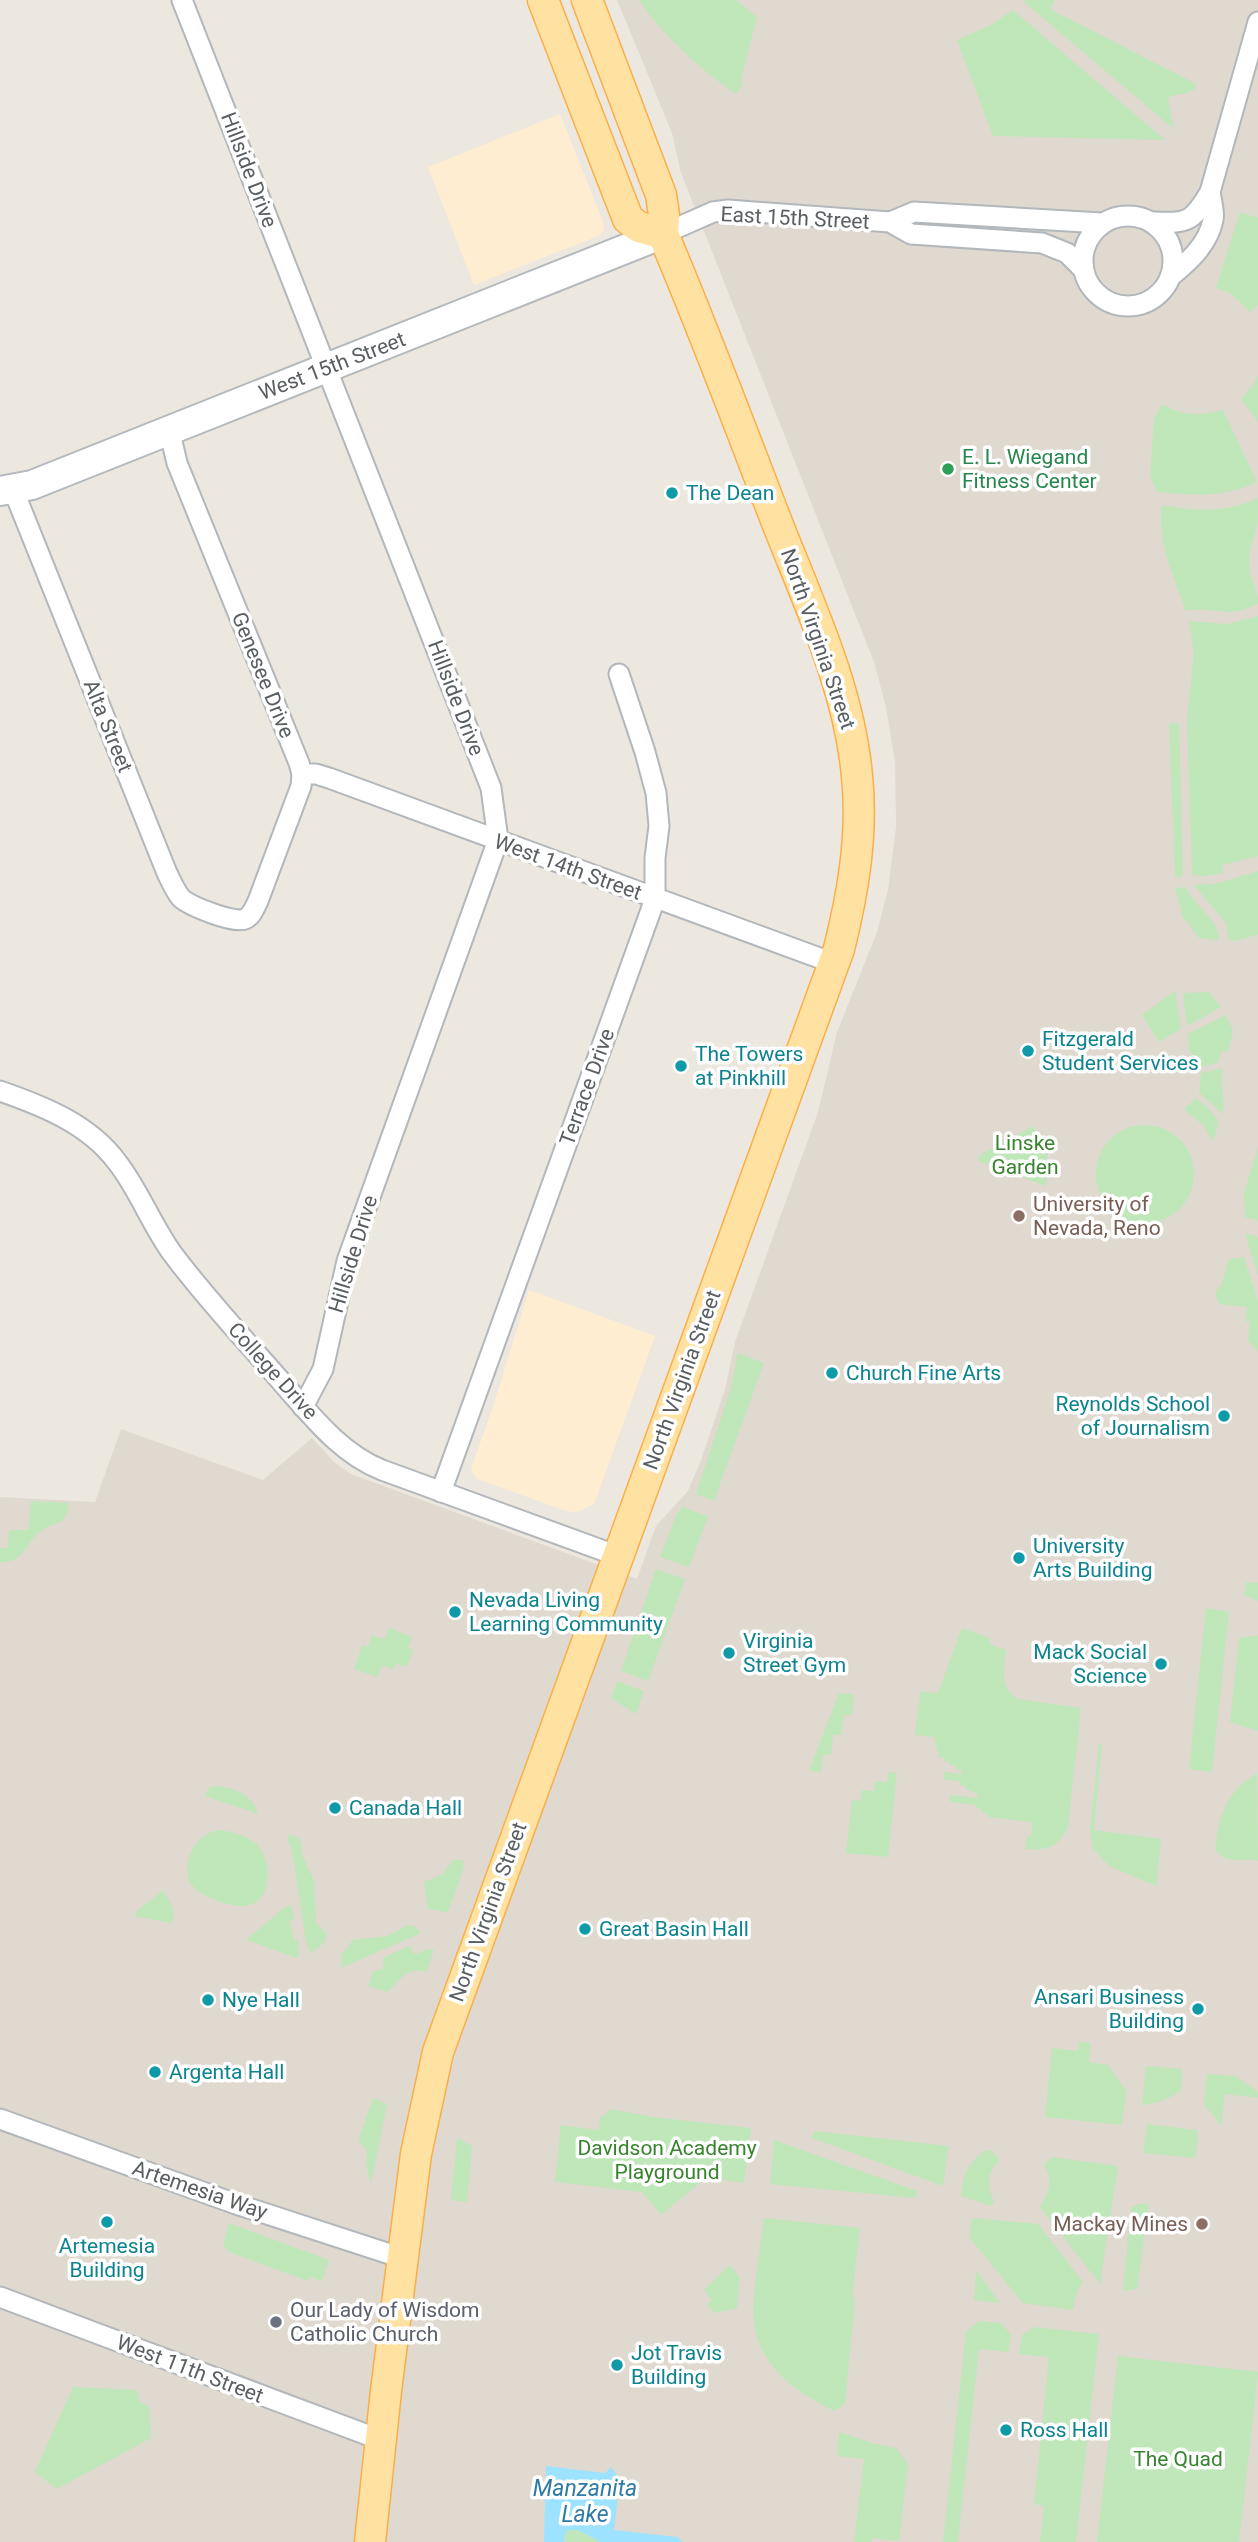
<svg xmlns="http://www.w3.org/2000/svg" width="1258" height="2542" font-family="Roboto,sans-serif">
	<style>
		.commercial { fill: #ffedd2 }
		.education { fill: #dfd9d0 }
		.green { fill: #c0e7b9 }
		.water { fill: #9de3ff }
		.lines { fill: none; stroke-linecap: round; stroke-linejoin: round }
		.street-casing { stroke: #b2b7bb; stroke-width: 23 }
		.secondary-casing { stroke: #b3b9bd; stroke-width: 32 }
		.primary-casing { stroke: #faae4a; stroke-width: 33 }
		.street { stroke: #fff; stroke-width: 19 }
		.secondary { stroke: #fff; stroke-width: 28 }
		.primary { stroke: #ffe2a2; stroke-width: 30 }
		.leisure-dot { fill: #2e9e5b; stroke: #fff; stroke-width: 2.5 }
		.culture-dot { fill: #0f9aa8; stroke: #fff; stroke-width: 2.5 }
		.education-dot { fill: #8d6e63; stroke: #fff; stroke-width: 2.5 }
		.worship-dot { fill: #6b7280; stroke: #fff; stroke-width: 2.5 }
		.labels { text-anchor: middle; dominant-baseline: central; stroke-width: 7; stroke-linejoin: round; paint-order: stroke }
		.street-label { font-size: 21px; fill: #585e61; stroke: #fff }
		.leisure-label { font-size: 21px; fill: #27864d; stroke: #fff; text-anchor: start }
		.culture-label { font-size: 21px; fill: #0d838f; stroke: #fff; text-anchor: start }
		.park-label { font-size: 21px; fill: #37832e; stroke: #fff }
		.education-label { font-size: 21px; fill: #785e54; stroke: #fff; text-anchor: start }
		.worship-label { font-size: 21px; fill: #5b616d; stroke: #fff; text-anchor: start }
		.water-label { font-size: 23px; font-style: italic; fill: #307ba4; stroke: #fff }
	</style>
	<rect width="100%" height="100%" fill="#ede8df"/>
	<g class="commercial">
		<polygon points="560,114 604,225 603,232 598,236 474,285 428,167"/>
		<polygon points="529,1290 655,1336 594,1504 580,1511 569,1512 477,1479 471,1469 494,1404"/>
	</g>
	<polygon class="education" points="617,0 1258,0 1258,2542 0,2542 0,1497 95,1502 121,1429 263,1480 312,1438 334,1462 351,1474 637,1579 656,1526 688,1491 701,1460 725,1389 735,1342 818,1112 837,1032 877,932 888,890 896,827 895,762 886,707 874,662 681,173 672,133"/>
	<g class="green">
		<path d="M639 0H736L757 17 740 82 743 84 736 94C699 68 664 37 639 0Z"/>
		<polygon points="1026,0 1055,0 1050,9 1196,84 1195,89 1187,93 1171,96 1168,99 1174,129 1024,2"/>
		<polygon points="1013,10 1165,140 993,136 957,40 991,25"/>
		<polygon points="1240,212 1258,218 1258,305 1250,312 1230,293 1216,288"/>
		<polygon points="1257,376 1258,377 1258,422 1241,399 1253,385"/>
		<path d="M1162 404C1182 416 1201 416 1223 410L1257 482C1219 499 1197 495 1157 492L1150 476 1154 418Z"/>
		<path d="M1258 498C1258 507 1258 517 1257 526 1253 539 1248 550 1249 565 1249 579 1258 589 1258 603 1232 620 1213 606 1186 611 1174 576 1157 544 1162 505 1194 511 1228 513 1258 498Z"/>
		<polygon points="1258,616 1258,856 1222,865 1223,873 1206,876 1192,875 1187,719 1194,653 1189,621 1228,624"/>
		<polygon points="1179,723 1183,876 1175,877 1169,724"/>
		<polygon points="1258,871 1258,934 1241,940 1229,941 1226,923 1194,885 1215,884"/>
		<path d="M1186 887C1194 907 1218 917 1219 940L1199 938 1183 917 1175 888Z"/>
		<polygon points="1175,991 1181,1029 1159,1042 1142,1015"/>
		<polygon points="1209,992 1221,1007 1187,1026 1183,993"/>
		<polygon points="1226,1015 1233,1031 1228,1052 1222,1050 1218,1063 1200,1067 1189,1050 1188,1034"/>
		<path d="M1223 1068C1218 1084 1227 1099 1222 1114L1199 1092 1201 1073Z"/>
		<polygon points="1196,1098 1208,1108 1219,1122 1213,1141 1202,1124 1184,1109"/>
		<circle cx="1145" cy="1174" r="49"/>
		<polygon points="1033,1126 1047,1152 1046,1186 978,1161 980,1155"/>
		<polygon points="1258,1147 1258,1221 1245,1217 1244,1193"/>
		<polygon points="1245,1233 1258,1237 1258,1276"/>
		<polygon points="1244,1257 1258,1302 1258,1352 1248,1340 1250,1322 1245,1321 1247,1307 1219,1304 1215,1293 1221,1285 1229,1259"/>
		<polygon points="738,1353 764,1363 714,1501 696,1494 731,1388"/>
		<path d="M31 1501 68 1503 69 1508 62 1522C52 1524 43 1528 36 1535 23 1549 22 1563 0 1562V1548H8L9 1530H28Z"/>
		<polygon points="683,1507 708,1516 689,1567 660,1557 677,1513"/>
		<polygon points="656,1569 685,1579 648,1681 621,1671"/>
		<polygon points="1246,1582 1258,1583 1258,1601 1244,1595"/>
		<polygon points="1206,1608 1229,1612 1212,1772 1189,1769"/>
		<polygon points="389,1628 412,1637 408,1648 413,1650 407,1667 396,1663 393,1669 382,1665 377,1677 354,1669 362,1645 368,1647 372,1635 385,1639"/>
		<path d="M962 1628 990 1638 989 1644 1006 1650C1003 1669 999 1688 1018 1699L1081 1708 1068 1826C1060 1847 1046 1851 1025 1849L1027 1836H1031L1032 1822 988 1817V1814L982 1813V1809L976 1808V1805L950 1802V1795L977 1798 978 1794 966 1789V1786L960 1785V1781L945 1780 943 1772 961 1774 962 1770 956 1769V1766L950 1765V1762L944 1761 945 1758 939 1757 934 1737 915 1735 920 1692 938 1693Z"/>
		<polygon points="1258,1635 1258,1731 1230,1722 1239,1638"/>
		<polygon points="617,1681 644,1691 636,1714 611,1698"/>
		<polygon points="839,1693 854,1694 852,1715 844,1715 841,1735 833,1735 831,1755 823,1755 821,1772 809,1771"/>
		<polygon points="1099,1744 1102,1744 1094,1830 1161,1839 1156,1886 1109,1866 1093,1848 1090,1830"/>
		<polygon points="888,1772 897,1773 888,1857 846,1853 852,1800 860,1801 862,1790 874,1791 875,1781 887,1782"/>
		<path d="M1257 1773 1258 1861C1239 1856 1231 1867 1215 1850 1219 1816 1226 1792 1257 1773Z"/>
		<path d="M210 1787C229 1784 254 1795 258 1814L205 1796Z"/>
		<path d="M218 1830C230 1831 245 1835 254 1842 262 1848 265 1857 267 1866 271 1901 253 1913 221 1902 207 1897 198 1894 189 1881 183 1859 195 1835 218 1830Z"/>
		<polygon points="289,1834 298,1838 301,1843 302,1855 314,1881 316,1923 327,1934 324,1943 311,1953 306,1942 292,1850 288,1839"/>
		<polygon points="453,1860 463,1860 464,1867 448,1912 428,1909 424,1882 443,1874"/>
		<path d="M162 1890C170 1901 176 1910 172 1923L134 1916C141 1903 153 1902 162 1890Z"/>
		<polygon points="291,1905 294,1920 290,1921 294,1941 298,1940 299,1956 297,1958 246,1940 285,1907"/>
		<polygon points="408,1925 414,1926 421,1933 341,1968 342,1954 353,1940 387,1936"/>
		<path d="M410 1946 413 1953 417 1954 427 1949 434 1950 426 1972C406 1967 401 1979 388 1992L368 1986 373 1971 383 1969 384 1957Z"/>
		<polygon points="1079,2042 1091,2043 1089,2062 1108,2065 1126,2091 1122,2125 1045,2117 1052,2048 1078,2051"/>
		<path d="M1146 2066 1182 2069 1181 2090C1168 2100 1158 2103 1142 2105Z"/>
		<polygon points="1207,2074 1235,2076 1258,2092 1258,2098 1225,2094 1221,2126 1204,2104"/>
		<polygon points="373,2098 387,2104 371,2184 366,2165 367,2150 358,2142"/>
		<polygon points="611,2109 653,2117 751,2128 744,2183 707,2177 661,2215 642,2192 555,2182 561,2125 598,2130 600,2118"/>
		<polygon points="1147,2124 1196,2130 1198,2137 1195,2158 1143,2153"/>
		<polygon points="814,2131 949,2146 943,2186 812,2138"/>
		<polygon points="457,2138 472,2146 467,2202 451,2200"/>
		<polygon points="774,2140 917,2191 916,2198 770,2184"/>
		<path d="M986 2150 992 2151 1000 2160C986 2173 987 2186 994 2202L991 2206 961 2196C963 2174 968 2162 986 2150Z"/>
		<path d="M1052 2157 1118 2166 1100 2284 1040 2207C1049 2191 1054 2182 1044 2165Z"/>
		<polygon points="1139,2204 1149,2204 1137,2289 1123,2291 1131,2208"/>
		<path d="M764 2218 860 2228 852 2296 855 2300 845 2403 835 2411C798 2394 759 2367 754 2322 751 2294 761 2247 764 2218Z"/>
		<polygon points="972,2218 1038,2224 1083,2282 1077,2291 1073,2310 1023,2303 969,2237"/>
		<polygon points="229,2223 329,2260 322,2281 310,2277 308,2281 229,2252 223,2245"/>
		<polygon points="730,2265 740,2278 737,2308 714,2313 707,2304 712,2300 704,2290"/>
		<polygon points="976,2270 1000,2303 974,2300"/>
		<polygon points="980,2321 1001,2323 1011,2335 1008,2352 979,2349 958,2542 943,2542 966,2332"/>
		<polygon points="1034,2327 1099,2334 1076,2542 1040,2542 1044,2506 1034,2504 1049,2357 1019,2354 1022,2335"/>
		<polygon points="1118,2356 1258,2372 1239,2542 1097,2542"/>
		<path d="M73 2387 137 2390C138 2399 139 2403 149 2406L151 2438 57 2489 35 2472Z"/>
		<polygon points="839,2432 872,2443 896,2448 908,2464 899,2541 872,2538 871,2542 854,2542 864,2459 837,2456"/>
		<polygon points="568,2530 578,2530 600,2542 565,2542 564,2536"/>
	</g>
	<polygon class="water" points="546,2466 605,2473 611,2467 620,2479 614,2530 677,2537 683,2542 600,2542 578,2530 568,2530 564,2536 565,2542 544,2542"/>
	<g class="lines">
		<defs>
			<g id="street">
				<polyline points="182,0 491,788 498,840 347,1261 323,1369 303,1407"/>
				<circle cx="1128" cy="261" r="45"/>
				<polyline points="890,222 914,212 1102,223"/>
				<path d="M1151 222C1187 223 1191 224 1210 192L1258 22"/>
				<polyline points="663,234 713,212 728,210 890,222 911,234 1042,243 1067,253 1083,269"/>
				<path d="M1170 277C1188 262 1208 245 1213 220 1215 212 1211 200 1210 192"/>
				<path d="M13 489 167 873C171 881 175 891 181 898 190 906 234 924 245 919 252 916 255 907 258 901L301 786 302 774 299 763 177 463 169 429"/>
				<polyline points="302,774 316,774 329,778 833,963"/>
				<path d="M0 1091C43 1106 89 1124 117 1162 139 1190 151 1224 172 1253 207 1300 248 1343 286 1387 314 1419 342 1454 382 1470L618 1556"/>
				<polyline points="441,1492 655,899 655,858 659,826 656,793 645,752 619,674"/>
				<polyline points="0,2119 236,2204 402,2258"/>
				<polyline points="0,2297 381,2440"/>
			</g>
			<polyline id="secondary" points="0,491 32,485 663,234"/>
			<g id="primary">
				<polyline points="543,0 628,219 639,227 663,234"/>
				<path d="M370 2542 386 2391 416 2154 438 2052 839 949C853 893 863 835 857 776 849 687 808 602 776 520 739 424 703 328 663 234L664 215 661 195 587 0"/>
			</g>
		</defs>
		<use href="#street" class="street-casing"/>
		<use href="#secondary" class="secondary-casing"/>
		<use href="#primary" class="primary-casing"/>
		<use href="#street" class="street"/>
		<use href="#secondary" class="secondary"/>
		<use href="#primary" class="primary"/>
	</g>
	<circle class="leisure-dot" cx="948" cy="469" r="7"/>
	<g class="culture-dot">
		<circle cx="672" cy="493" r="7"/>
		<circle cx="1028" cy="1051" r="7"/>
		<circle cx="681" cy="1066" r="7"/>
		<circle cx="832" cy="1373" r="7"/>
		<circle cx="1224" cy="1416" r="7"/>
		<circle cx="1019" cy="1558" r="7"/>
		<circle cx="455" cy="1612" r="7"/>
		<circle cx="729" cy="1653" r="7"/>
		<circle cx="1161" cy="1664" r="7"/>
		<circle cx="335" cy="1808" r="7"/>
		<circle cx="585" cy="1929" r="7"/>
		<circle cx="208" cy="2000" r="7"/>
		<circle cx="1198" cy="2009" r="7"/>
		<circle cx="155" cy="2072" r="7"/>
		<circle cx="107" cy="2222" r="7"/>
		<circle cx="617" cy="2365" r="7"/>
		<circle cx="1006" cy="2430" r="7"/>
	</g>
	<g class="education-dot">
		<circle cx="1019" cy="1216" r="7"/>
		<circle cx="1202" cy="2224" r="7"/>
	</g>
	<circle class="worship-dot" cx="276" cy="2322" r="7"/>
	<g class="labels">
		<g class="street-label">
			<text transform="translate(249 170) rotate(69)">Hillside Drive</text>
			<text transform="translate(795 218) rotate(3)">East 15th Street</text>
			<text transform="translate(332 366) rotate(-21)">West 15th Street</text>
			<text transform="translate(818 639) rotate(71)">North Virginia Street</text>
			<text transform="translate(263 675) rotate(68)">Genesee Drive</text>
			<text transform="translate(456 698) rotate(69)">Hillside Drive</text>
			<text transform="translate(108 726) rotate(68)">Alta Street</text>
			<text transform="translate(568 867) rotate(20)">West 14th Street</text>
			<text transform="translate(587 1087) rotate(-70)">Terrace Drive</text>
			<text transform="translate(353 1254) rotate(-73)">Hillside Drive</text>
			<text transform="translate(273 1371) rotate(48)">College Drive</text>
			<text transform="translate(682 1380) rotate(-70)">North Virginia Street</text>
			<text transform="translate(488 1912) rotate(-70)">North Virginia Street</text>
			<text transform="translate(200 2190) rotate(19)">Artemesia Way</text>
			<text transform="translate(190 2369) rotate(21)">West 11th Street</text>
		</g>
		<g class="leisure-label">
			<text x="962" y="457">E. L. Wiegand<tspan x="962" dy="24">Fitness Center</tspan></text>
		</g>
		<g class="culture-label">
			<text x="686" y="493">The Dean</text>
			<text x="1042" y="1039">Fitzgerald<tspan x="1042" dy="24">Student Services</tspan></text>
			<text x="695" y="1054">The Towers<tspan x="695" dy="24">at Pinkhill</tspan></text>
			<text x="846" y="1373">Church Fine Arts</text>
			<text x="1210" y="1404" text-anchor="end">Reynolds School<tspan x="1210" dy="24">of Journalism</tspan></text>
			<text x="1033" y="1546">University<tspan x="1033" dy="24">Arts Building</tspan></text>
			<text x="469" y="1600">Nevada Living<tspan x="469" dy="24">Learning Community</tspan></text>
			<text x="743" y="1641">Virginia<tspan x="743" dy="24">Street Gym</tspan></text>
			<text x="1147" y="1652" text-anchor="end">Mack Social<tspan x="1147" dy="24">Science</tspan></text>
			<text x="349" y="1808">Canada Hall</text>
			<text x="599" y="1929">Great Basin Hall</text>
			<text x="1184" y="1997" text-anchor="end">Ansari Business<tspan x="1184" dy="24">Building</tspan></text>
			<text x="222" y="2000">Nye Hall</text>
			<text x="169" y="2072">Argenta Hall</text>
			<text x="107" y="2246" text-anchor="middle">Artemesia<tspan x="107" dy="24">Building</tspan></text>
			<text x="631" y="2353">Jot Travis<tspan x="631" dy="24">Building</tspan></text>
			<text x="1020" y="2430">Ross Hall</text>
		</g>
		<g class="park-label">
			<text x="1025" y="1143">Linske<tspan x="1025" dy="24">Garden</tspan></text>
			<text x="667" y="2148">Davidson Academy<tspan x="667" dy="24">Playground</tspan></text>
			<text x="1178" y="2459">The Quad</text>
		</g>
		<g class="education-label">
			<text x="1033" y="1204">University of<tspan x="1033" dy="24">Nevada, Reno</tspan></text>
			<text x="1188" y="2224" text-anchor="end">Mackay Mines</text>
		</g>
		<g class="worship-label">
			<text x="290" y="2310">Our Lady of Wisdom<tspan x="290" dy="24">Catholic Church</tspan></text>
		</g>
		<g class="water-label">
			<text x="585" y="2488">Manzanita<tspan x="585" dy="26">Lake</tspan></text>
		</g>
	</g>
</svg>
